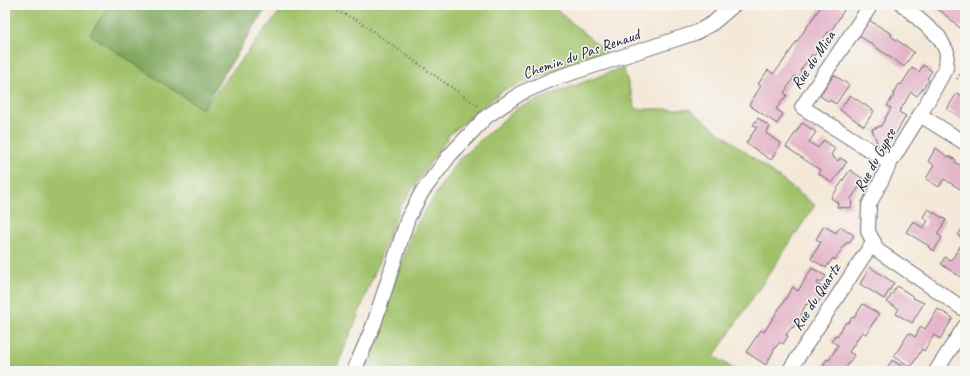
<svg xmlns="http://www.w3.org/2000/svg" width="970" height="376" font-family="Caveat,sans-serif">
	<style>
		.green { fill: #a1c26a; stroke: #627252 }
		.forest { fill: #80a85e; stroke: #51654c }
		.building { fill: #e4b5c9 }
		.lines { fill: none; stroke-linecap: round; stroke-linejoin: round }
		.street-casing { stroke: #6c6872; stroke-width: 16 }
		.path { stroke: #6c6872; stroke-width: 2.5; stroke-dasharray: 1 3; stroke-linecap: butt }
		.street { stroke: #fff; stroke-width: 14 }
		.labels { text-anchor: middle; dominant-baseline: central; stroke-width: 3; stroke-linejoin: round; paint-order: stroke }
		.street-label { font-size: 16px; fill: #22223b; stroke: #f6f6f2 }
	</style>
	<rect width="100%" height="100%" fill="#f6f6f2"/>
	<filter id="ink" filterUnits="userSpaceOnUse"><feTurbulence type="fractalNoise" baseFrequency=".025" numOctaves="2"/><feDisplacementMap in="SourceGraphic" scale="8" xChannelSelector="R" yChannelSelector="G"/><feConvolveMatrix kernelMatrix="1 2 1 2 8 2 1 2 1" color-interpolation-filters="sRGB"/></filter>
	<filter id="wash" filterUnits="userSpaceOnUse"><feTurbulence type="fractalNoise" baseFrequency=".012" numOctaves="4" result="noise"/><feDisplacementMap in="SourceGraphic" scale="16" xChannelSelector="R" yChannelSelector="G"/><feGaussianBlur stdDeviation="0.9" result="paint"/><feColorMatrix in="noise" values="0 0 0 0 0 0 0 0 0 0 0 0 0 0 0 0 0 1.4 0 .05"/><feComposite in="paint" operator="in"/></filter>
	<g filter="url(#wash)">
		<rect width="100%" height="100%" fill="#f4e9d9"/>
		<g class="green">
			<polygon points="5,5 110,5 90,34 202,109 285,5 551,5 606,52 502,91 450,134 400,207 355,323 335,371 5,371"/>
			<polygon points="623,67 636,109 689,109 815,205 714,356 737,371 362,371 414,228 457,161 517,108"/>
		</g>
		<polygon class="forest" points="110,5 268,5 202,109 90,34"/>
		<g id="blocks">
			<g class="building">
				<polygon points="822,5 841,5 839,6 844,10 830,33 828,32 816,48 818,50 814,56 812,54 800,71 802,73 798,79 795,76 784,93 787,95 776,109 783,114 777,124 749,105 761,86 758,84 768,70 773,74 780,66"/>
				<polygon points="934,5 965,5 965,29 962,26 960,28 940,10 939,11 933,6"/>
				<polygon points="867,19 892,34 891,36 914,52 904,67 857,34"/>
				<polygon points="923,65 932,71 927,78 929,80 917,96 911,92 899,112 906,116 892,140 878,145 872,129 881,126 891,108 887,106 894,95 893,94 899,84 901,85 912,68 919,72"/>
				<polygon points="834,75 849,85 836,104 829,100 828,101 820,96"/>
				<polygon points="957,93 965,97 965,120 947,109"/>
				<polygon points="850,95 874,111 864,126 840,110"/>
				<polygon points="758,118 770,127 766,133 781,144 771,160 746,143 757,127 753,125"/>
				<polygon points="802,123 816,132 809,142 818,148 824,140 835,148 831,155 838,161 840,158 847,162 832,183 818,173 820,170 786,147"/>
				<polygon points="936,148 948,157 949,156 956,160 955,162 965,168 965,192 944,179 939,187 926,179 934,165 928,161"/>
				<polygon points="850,170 865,180 862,185 860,186 850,200 852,201 851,208 837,207 838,203 831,198"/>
				<polygon points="928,209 946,220 937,234 942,237 934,251 928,247 929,246 906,232 913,221 923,228 928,221 923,217"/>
				<polygon points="824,226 836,233 840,227 854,235 849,243 846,243 835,260 833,258 826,268 811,259 821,242 816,239"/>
				<polygon points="964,226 965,227 965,239 958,235"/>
				<polygon points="961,245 965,247 965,280 941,264 945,257 949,260 952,259"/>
				<polygon points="870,267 894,283 884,299 860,284"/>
				<polygon points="812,268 826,276 821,283 818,281 817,284 826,290 818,303 811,299 807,305 806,304 801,315 802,316 799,322 797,321 793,328 792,327 786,335 788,336 783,344 780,342 775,348 766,365 746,352 761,330 764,332 793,287 798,291"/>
				<polygon points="897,286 914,297 913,298 924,303 912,323 896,314 899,309 887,302"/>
				<polygon points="863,304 879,314 866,334 862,332 849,352 854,355 844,371 832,371 823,365 827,359 829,360 838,345 831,341 835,335 837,336 846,322 848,323 852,317 854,318"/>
				<polygon points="938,309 953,318 940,339 934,335 924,351 922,349 911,367 894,356 909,333 915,337 921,326 925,329"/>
				<polygon points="965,356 965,371 959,371 963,364 961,363"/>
				<polygon points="892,360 910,371 885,371"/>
			</g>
		</g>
	</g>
	<g filter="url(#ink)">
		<use href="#blocks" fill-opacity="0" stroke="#6c6872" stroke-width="1"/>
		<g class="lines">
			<defs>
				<g id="street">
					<polyline points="871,5 802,107 890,163"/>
					<polyline points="903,5 939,37 947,52 946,68 920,115 890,163 869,205 868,231 877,250 965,310"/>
					<polyline points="920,115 965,143"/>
					<polyline points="354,371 374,324 408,218 422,192 450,155 486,117 521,93 553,79 695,33 713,23 734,5"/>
					<polyline points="789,371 863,257 874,242"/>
					<polyline points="936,371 965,326"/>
				</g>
			</defs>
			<use href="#street" class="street-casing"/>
			<g class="path">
				<polyline points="323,5 357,20 479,107"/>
				<polyline points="957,79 965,66"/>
			</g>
			<use href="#street" class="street"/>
		</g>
	</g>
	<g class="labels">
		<g class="street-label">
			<text transform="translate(581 54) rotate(-19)">Chemin du Pas Renaud</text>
			<text transform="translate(813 60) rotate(-56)">Rue du Mica</text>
			<text transform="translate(875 160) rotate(-61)">Rue du Gypse</text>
			<text transform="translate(816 297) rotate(-57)">Rue du Quartz</text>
		</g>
	</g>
	<rect width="970" height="376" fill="none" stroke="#f6f6f2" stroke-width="20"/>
</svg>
